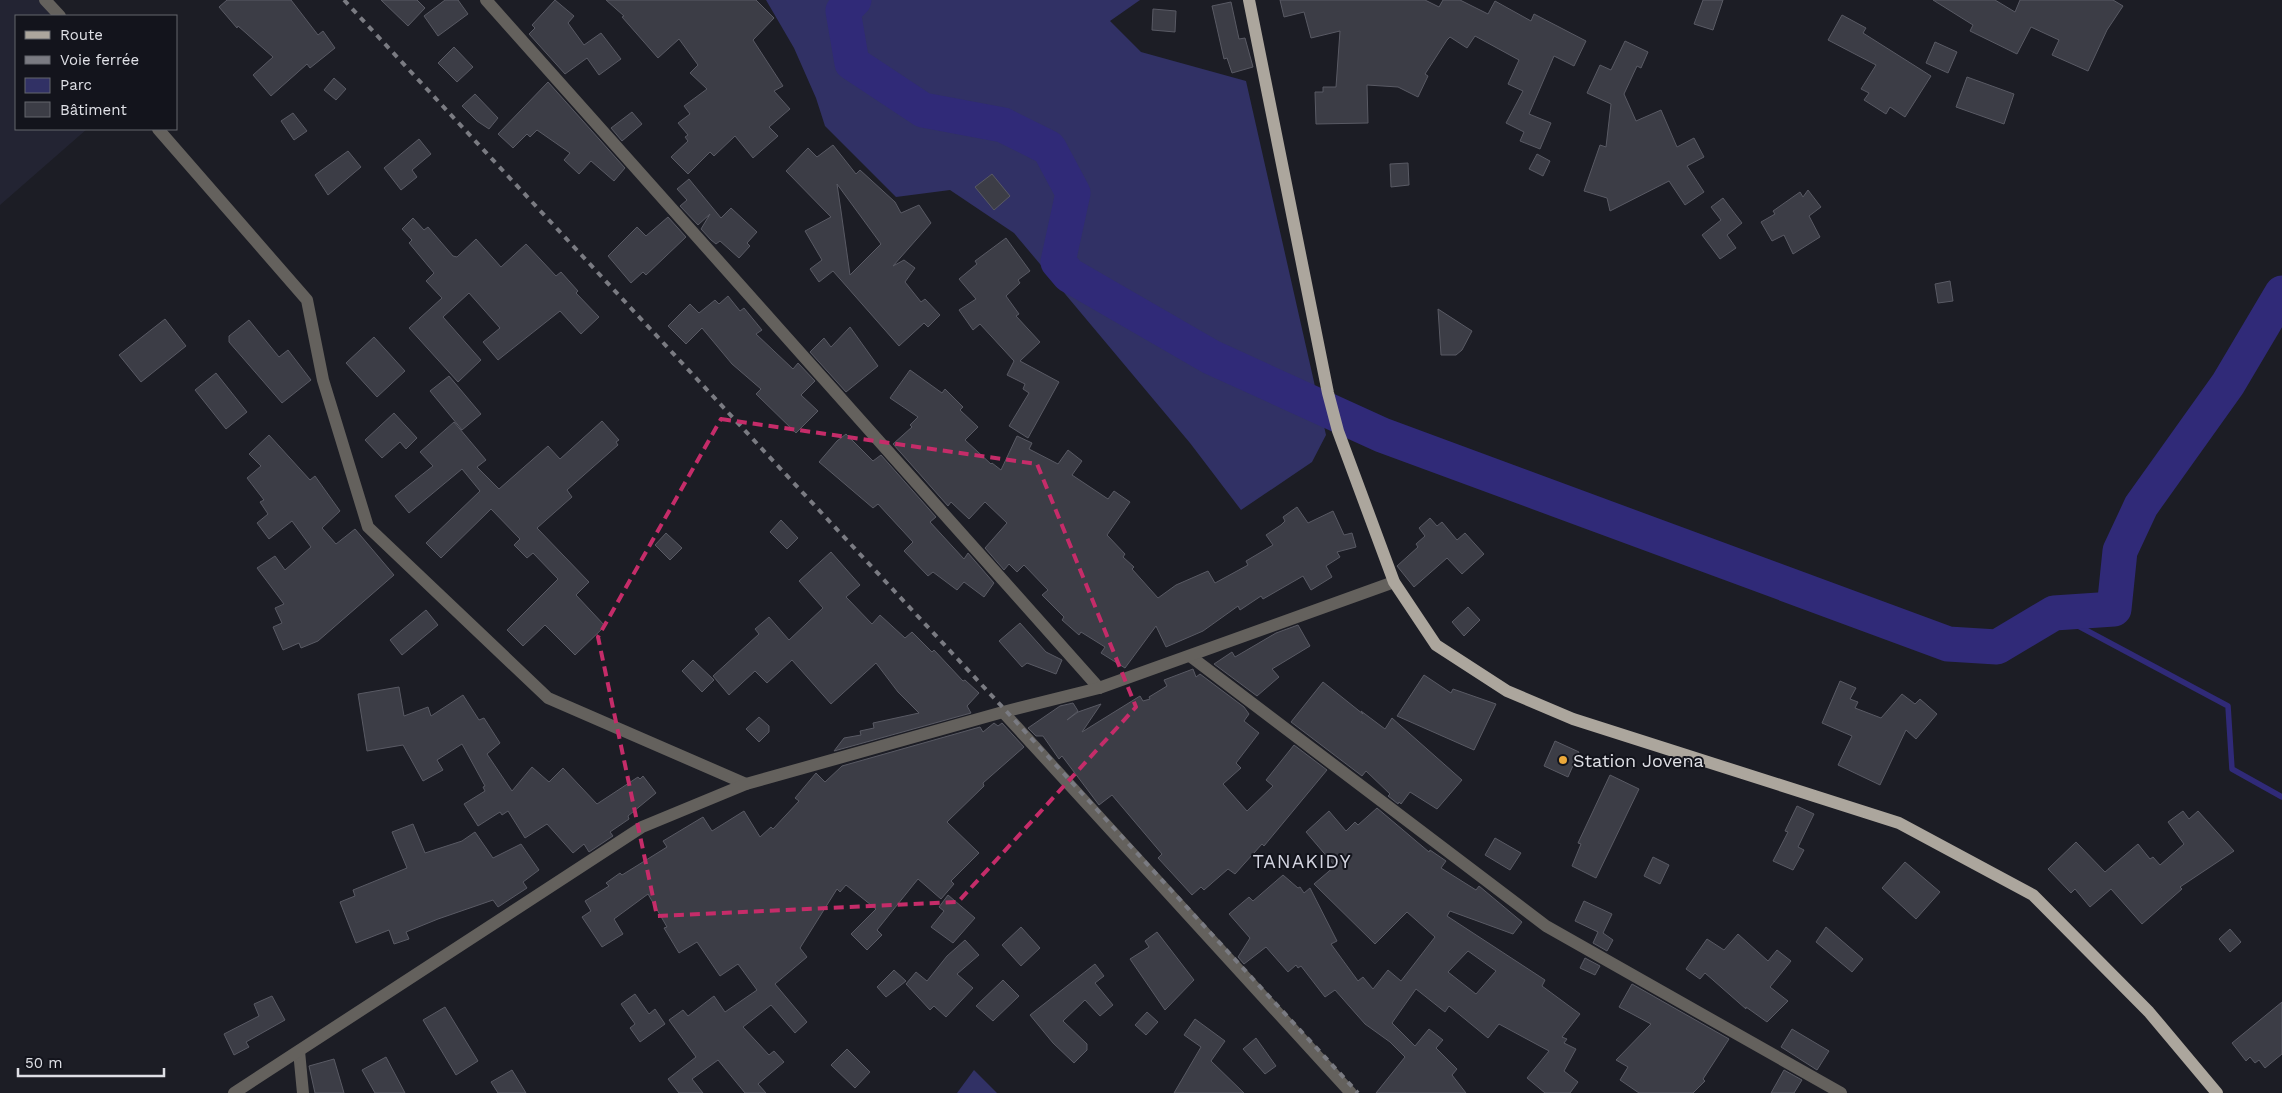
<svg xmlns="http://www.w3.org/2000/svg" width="2282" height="1093" font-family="'Work Sans',sans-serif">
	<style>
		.built { fill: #232433 }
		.green { fill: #313165 }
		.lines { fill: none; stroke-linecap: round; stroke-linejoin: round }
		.stream { stroke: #302a78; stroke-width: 5.5 }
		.river { stroke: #302a78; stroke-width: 35 }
		.building { fill: #3c3d46; stroke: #595a64; fill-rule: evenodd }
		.minor { stroke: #64615d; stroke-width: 12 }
		.major { stroke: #aca69d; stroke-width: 12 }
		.rail { stroke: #7a7b82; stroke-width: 4; stroke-dasharray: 6 6; stroke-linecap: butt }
		.marked { fill: none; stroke: #c52c69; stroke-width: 4; stroke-dasharray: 10 6; stroke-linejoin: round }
		.poi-dot { fill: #eca93a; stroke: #13141c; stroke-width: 2 }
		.labels { text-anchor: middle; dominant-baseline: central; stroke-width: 4; stroke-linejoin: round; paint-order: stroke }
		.poi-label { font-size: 18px; fill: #dfe0e6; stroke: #13141c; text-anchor: start }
		.neighbourhood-label { font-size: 19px; letter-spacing: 1px; fill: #d4d5e1; stroke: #13141c }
	</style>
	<rect width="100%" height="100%" fill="#1c1d25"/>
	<polygon class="built" points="0,0 40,0 55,16 16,16 16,129 87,129 0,205"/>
	<g class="green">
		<polygon points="766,0 1140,0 1110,21 1141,52 1246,81 1326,435 1312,462 1241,510 1190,443 1014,233 950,190 896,197 825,126 816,98 794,48"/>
		<polygon points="974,1070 997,1093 957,1093"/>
	</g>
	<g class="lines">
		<polyline class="stream" points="2054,613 2228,706 2232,769 2282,797"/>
		<polyline class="river" points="854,0 843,11 852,63 923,110 1003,125 1049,148 1073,193 1058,262 1069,275 1211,357 1382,435 1948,644 1997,647 2054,613 2114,609 2120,551 2141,506 2228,384 2282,293"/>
	</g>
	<g class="building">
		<polygon points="227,0 291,0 318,35 323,31 335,48 310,68 307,64 271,96 253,75 273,57 238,26 237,28 219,7"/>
		<polygon points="381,0 417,0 425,8 408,26"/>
		<polygon points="445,0 458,0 468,14 438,36 424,16"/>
		<polygon points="555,0 574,16 568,23 584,45 601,33 621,59 599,75 587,58 565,74 529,34 535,28 532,25"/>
		<polygon points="606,0 756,0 774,18 753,40 783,86 774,91 790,109 769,127 778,136 753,158 735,136 714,156 710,152 688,174 671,157 688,141 685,137 688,135 678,123 690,114 684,106 707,89 690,73 698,65 679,39 658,58 622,17 624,16"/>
		<polygon points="1280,0 1425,0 1439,7 1443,0 1460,0 1488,14 1495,1 1531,21 1534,14 1586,41 1574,66 1554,56 1529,114 1551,123 1540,149 1520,141 1524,132 1506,123 1523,91 1508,84 1519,60 1475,36 1467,48 1450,37 1447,40 1425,74 1428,76 1418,97 1398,87 1367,85 1368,123 1316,124 1315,92 1323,92 1323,87 1336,87 1340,31 1311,38 1304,12 1284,17"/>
		<polygon points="1703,0 1723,0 1713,30 1694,24"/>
		<polygon points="1933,0 1995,0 2015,12 2020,0 2113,0 2123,6 2107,30 2088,71 2052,55 2059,40 2031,27 2017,54 1970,31 1973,25"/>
		<polygon points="1231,2 1239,39 1245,38 1253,67 1232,73 1227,58 1224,59 1212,6"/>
		<polygon points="1153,9 1176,11 1175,32 1152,30"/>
		<polygon points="1842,15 1866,28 1863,33 1931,76 1905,117 1890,107 1886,114 1864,100 1869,93 1861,89 1876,65 1828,40"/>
		<polygon points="1625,41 1648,52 1641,68 1637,66 1624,94 1636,121 1661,110 1677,147 1694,138 1704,157 1687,166 1704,192 1685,205 1669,181 1610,211 1607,198 1584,191 1600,145 1606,147 1611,104 1587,93 1600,65 1611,70"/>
		<polygon points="1935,42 1957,52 1948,73 1926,63"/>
		<polygon points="454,47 473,67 457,82 438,63"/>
		<polygon points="1967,77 2014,94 2004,124 1956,107"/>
		<polygon points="334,78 346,89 336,100 324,90"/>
		<polygon points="548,82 625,168 614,181 591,161 579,174 564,160 570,153 537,130 530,137 527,134 513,148 498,134"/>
		<polygon points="475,94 498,118 489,129 477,121 462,106"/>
		<polygon points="632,112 642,124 622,141 611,128"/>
		<polygon points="293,113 307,131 294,140 281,121"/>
		<polygon points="419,139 431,154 412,170 417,177 401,190 384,168"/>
		<path d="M833 145 856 174 860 170 895 202 901 213 919 205 931 223 893 266 904 260 915 268 905 282 921 302 925 299 940 315 928 327 924 323 899 346 833 271 819 282 810 269 822 260 805 231 831 217 786 171 808 148 817 157ZM837 184 881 244 850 275 841 211Z"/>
		<polygon points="348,151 361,167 328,195 315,175"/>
		<polygon points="1537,154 1550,161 1543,176 1529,169"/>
		<polygon points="1408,163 1409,185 1391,187 1390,164"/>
		<polygon points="992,174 1010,196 994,210 975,187"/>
		<polygon points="689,179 721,218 731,208 757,232 747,243 750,246 739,258 720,241 716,244 711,240 701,229 710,214 698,225 680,206 687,200 677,189"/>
		<polygon points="1808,190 1821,207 1809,216 1820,237 1793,254 1784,235 1772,241 1761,222 1775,214 1773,211 1800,192 1803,197"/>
		<polygon points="1723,198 1742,223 1727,235 1736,248 1720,259 1702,235 1721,220 1711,207"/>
		<polygon points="668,217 686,237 646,275 643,272 631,283 608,256 637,227 646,236"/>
		<polygon points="413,218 424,230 428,227 453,256 457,257 476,239 501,267 526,244 556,276 561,272 578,291 576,293 599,317 581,334 560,311 498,360 483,342 500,328 469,293 443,317 481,360 458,382 409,328 442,298 426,281 434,273 409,243 412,240 402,229"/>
		<polygon points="1006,238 1030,271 1018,280 1020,283 1006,296 1019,314 1016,316 1040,342 1020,361 1059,382 1028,438 1009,426 1029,393 1023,389 1025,384 1007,375 1014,361 980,324 973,330 959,310 976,299 959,279 977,264 975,261"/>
		<polygon points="1950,281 1953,301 1938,303 1935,284"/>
		<polygon points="728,296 740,311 744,308 762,330 756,334 793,369 798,363 815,381 801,395 818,411 796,433 756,394 761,389 732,364 702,328 686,344 668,326 690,304 699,313 715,300 719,304"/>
		<polygon points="1438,309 1472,331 1462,350 1456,355 1441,355"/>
		<polygon points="165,319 186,346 141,382 119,355"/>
		<polygon points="249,320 279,357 288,350 311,380 282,403 229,342 229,336"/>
		<polygon points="850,327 878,366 846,392 810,352 824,338 831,347"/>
		<polygon points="374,337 405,371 377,397 346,363"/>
		<polygon points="910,370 942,393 945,389 963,407 960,410 978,427 965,440 991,464 992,463 1001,470 1017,436 1032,443 1029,449 1058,464 1068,450 1082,461 1072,475 1108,499 1114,491 1130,502 1107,535 1125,554 1123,557 1134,567 1132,569 1158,598 1176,585 1208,571 1215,583 1248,565 1246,561 1273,545 1266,535 1281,525 1285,521 1283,517 1297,507 1308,523 1333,511 1344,535 1352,533 1356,547 1337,552 1340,557 1326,566 1332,577 1311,590 1303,576 1263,599 1261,596 1240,610 1238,606 1203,631 1166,647 1156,626 1125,668 1101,653 1105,647 1081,632 1079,635 1062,620 1064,617 1042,595 1048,590 1024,565 1017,572 1009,564 1004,570 985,548 1007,523 985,502 969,519 951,502 948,506 893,444 912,427 910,425 918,417 890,398"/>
		<polygon points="216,373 247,412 226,429 195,390"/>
		<polygon points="449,376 481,414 462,430 430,391"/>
		<polygon points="394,413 417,438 406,449 400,442 382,458 365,440"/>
		<polygon points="602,421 619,440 616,442 618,445 567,490 572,497 537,528 589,582 576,595 605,626 575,655 545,625 523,646 507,630 558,579 533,553 527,558 514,545 520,539 491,509 441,558 426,543 480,491 462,469 409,513 395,496 433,466 420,452 454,422 486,460 477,467 499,489 548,446 560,459"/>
		<polygon points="846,434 873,461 881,455 936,517 930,522 964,559 968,553 994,583 984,597 964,582 957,590 933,572 928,576 904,551 913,542 878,504 873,508 819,462 837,441"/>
		<polygon points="269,435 310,480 315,476 340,511 322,528 336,544 355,529 394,575 318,641 301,648 299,643 283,650 273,627 282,623 275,608 284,604 257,568 275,556 285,570 311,547 292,521 269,539 257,523 268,514 260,502 264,500 247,478 261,466 249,454"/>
		<polygon points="1430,518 1437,526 1442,522 1457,540 1465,533 1484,554 1462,574 1447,558 1414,587 1397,566 1418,547 1416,544 1425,536 1419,528"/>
		<polygon points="781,520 798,538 787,549 770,532"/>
		<polygon points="666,533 682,548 670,560 655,545"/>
		<polygon points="831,552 860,585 846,597 872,624 880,615 905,638 912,632 932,652 934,650 963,681 965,680 979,693 967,706 971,713 834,751 844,738 861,735 860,731 874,728 873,723 919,713 898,692 876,663 831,704 792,660 767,683 755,671 729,695 713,676 759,634 755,629 769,617 789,640 823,608 799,581"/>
		<polygon points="1468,607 1480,620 1464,636 1452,622"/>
		<polygon points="426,610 438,625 402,655 390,640"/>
		<polygon points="1020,623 1046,652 1062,660 1056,674 1027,663 1022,667 999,641"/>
		<polygon points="1298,625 1310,646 1272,669 1279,677 1257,696 1214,664 1232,652 1235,657 1276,633"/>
		<polygon points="693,660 714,680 702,692 682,671"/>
		<polygon points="1193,669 1196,677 1200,674 1244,707 1249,714 1244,721 1259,733 1236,763 1241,768 1223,784 1247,811 1273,786 1266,780 1294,745 1327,770 1264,846 1262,844 1235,874 1228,869 1204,890 1201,887 1192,895 1158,858 1162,854 1112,795 1099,805 1062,756 1059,759 1043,736 1036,736 1028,728 1060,706 1073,703 1078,711 1067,720 1078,712 1101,704 1082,732 1140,696 1143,701 1150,699 1149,697 1167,686 1164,680"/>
		<polygon points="1424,675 1451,693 1453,689 1496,704 1474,750 1397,716"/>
		<polygon points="1840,681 1856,688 1850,699 1858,702 1855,708 1881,718 1902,694 1915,704 1920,699 1937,714 1916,739 1906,730 1880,785 1838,765 1852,736 1822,723"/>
		<polygon points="1323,682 1363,714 1361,711 1385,729 1392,718 1462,780 1437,809 1410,792 1401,804 1399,802 1398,804 1388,796 1390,794 1366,771 1362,776 1291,722"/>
		<polygon points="399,687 404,716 428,707 431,716 463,695 479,720 484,718 500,743 487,754 512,791 532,767 549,782 563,768 597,804 638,777 640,779 643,776 656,793 628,816 629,819 610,832 613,836 589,852 584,844 573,853 547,824 525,838 508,811 502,815 500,812 478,826 464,804 485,791 483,787 485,786 462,744 437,760 443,770 423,781 403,745 367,751 358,694"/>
		<polygon points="759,717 769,726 769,732 759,742 746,729"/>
		<polygon points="994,723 998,726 1002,723 1024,747 983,783 984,786 947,822 979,853 951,881 954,884 941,899 918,879 877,930 882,935 867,950 851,934 876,909 846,885 840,892 837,889 800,948 807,957 775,984 807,1022 795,1033 771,1005 743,1027 769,1055 774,1051 784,1062 758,1084 766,1093 745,1093 718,1060 692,1079 703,1093 679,1093 668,1079 696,1057 669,1020 683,1010 688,1016 714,996 725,1012 757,990 738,964 720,976 697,942 679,953 664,928 667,927 648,894 614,919 623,934 602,947 582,917 591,911 585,901 609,886 606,883 620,873 622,875 667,847 663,841 703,817 712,831 744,811 760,837 771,827 773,829 799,801 795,798 816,773 825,782 842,766 980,727 983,732"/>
		<polygon points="1555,741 1579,752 1568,777 1544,766"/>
		<polygon points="1610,775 1639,789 1596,878 1572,866 1581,844 1578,843"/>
		<polygon points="1797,806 1814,814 1798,847 1804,850 1793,870 1773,861 1788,832 1785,831"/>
		<path d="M1377 808 1429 852 1430 850 1446 861 1441 868 1476 890 1479 886 1522 922 1513 934 1450 911 1447 916 1545 980 1542 986 1580 1014 1562 1037 1567 1039 1564 1043 1576 1049 1564 1071 1578 1082 1570 1093H1545L1527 1078 1549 1051 1499 1024 1488 1038 1449 1006 1445 1012 1416 989 1392 1023 1415 1046 1429 1029 1443 1040 1436 1048 1457 1069 1452 1075 1466 1093H1376L1405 1057 1390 1042 1365 1024 1335 990 1325 997 1301 966 1298 968 1296 965 1288 972 1266 947 1244 964 1238 957 1250 938 1229 914 1249 897 1253 901 1283 875 1298 888 1300 887 1304 893 1310 888 1337 941 1331 944 1358 981 1363 977 1373 989 1388 970 1401 981 1435 937 1407 912 1375 944 1314 884 1335 866 1306 832 1329 811 1346 831 1355 822 1358 825ZM1468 951 1496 971 1476 994 1448 972Z"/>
		<polygon points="2183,811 2189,819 2198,811 2234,851 2180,887 2182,889 2142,924 2111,889 2090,907 2075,889 2071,893 2048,869 2076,842 2105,872 2138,844 2150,859 2153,857 2160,865 2184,844 2168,822"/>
		<polygon points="413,824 425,853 462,841 475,832 493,858 521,844 539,870 523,882 527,888 498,907 493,900 438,919 406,932 409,939 394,944 389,930 356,943 340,902 355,896 353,890 407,868 392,832"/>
		<polygon points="1495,838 1521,853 1510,870 1485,855"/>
		<polygon points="1653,857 1669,865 1660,884 1644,876"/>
		<polygon points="1905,862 1940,892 1916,919 1882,888"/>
		<polygon points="948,895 975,918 953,943 931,927 944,911 939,907"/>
		<polygon points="1584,901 1612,914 1603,933 1613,940 1607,951 1593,943 1598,932 1575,921"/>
		<polygon points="1021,927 1040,948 1021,966 1002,945"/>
		<polygon points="1826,927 1863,959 1852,972 1816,942"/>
		<polygon points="2230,929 2241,942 2230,952 2219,939"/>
		<polygon points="1157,932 1194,980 1165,1010 1130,959 1149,947 1145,941"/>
		<polygon points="1738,934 1768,961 1777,950 1791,961 1770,987 1788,1001 1767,1022 1746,1007 1746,1009 1705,973 1700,979 1686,969 1707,939 1724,950"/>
		<polygon points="965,940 979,955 957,974 973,988 946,1017 934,1006 930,1010 906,984 916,972 927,981 947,956"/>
		<polygon points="1585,958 1600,966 1595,975 1580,968"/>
		<polygon points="1095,964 1104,976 1095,983 1113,1005 1100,1016 1085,1000 1063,1021 1087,1044 1087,1050 1074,1063 1053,1043 1030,1015"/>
		<polygon points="894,970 906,981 886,997 877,987"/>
		<polygon points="1003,980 1019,996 993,1021 976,1006"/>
		<polygon points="1632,984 1729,1039 1703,1079 1705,1081 1693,1093 1639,1093 1620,1080 1628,1067 1616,1060 1651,1024 1619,1007"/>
		<polygon points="635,994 649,1014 655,1009 665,1024 640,1042 630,1028 635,1024 621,1004"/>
		<polygon points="272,996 285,1020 246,1042 249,1047 234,1055 224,1034 259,1016 254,1004"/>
		<polygon points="2282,1002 2282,1054 2265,1068 2259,1060 2255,1063 2250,1057 2246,1061 2232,1043"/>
		<polygon points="445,1007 478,1061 456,1075 423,1020"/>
		<polygon points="1147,1012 1158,1022 1146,1035 1135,1025"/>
		<polygon points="1195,1019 1225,1041 1211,1061 1244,1093 1174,1093 1201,1047 1184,1035"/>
		<polygon points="1792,1029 1829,1051 1817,1070 1781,1047"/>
		<polygon points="1256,1038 1276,1066 1265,1074 1243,1049"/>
		<polygon points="847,1049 870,1072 855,1088 831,1065"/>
		<polygon points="386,1057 405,1093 375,1093 362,1070"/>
		<polygon points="334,1059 344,1093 315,1093 309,1066"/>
		<polygon points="512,1070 526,1093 498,1093 491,1082"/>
		<polygon points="1784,1070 1802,1080 1794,1093 1771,1093"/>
	</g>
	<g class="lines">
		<g class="minor">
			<polyline points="45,0 60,16"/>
			<polyline points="486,0 1099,688"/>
			<polyline points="158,129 307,300 323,380 368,527 548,698 746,784"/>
			<polyline points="1190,656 1546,926 1841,1093"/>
			<polyline points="1003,712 1351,1093"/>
			<polyline points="299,1051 303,1093"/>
			<polyline points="234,1093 642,827 746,784 1003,712 1099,688 1394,582"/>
		</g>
		<polyline class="major" points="1249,0 1328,393 1338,431 1394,582 1436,645 1507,691 1573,719 1899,823 2033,895 2149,1012 2217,1093"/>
		<polyline class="rail" points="344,0 1007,712 1358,1093"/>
	</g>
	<path class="marked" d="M721 419 1037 464 1136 707 958 902 657 916 598 637Z"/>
	<circle class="poi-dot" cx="1563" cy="760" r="5"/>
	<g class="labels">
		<g class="poi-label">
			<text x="1573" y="760">Station Jovena</text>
		</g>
		<g class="neighbourhood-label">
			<text x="1302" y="861">TANAKIDY</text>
		</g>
	</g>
	<rect x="15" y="15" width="162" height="115" fill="#13141c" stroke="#65666d"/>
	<rect x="25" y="31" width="25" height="8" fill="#aca69d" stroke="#65666d"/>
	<text x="60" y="40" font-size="15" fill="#dfe0e6">Route</text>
	<rect x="25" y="56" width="25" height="8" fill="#7a7b82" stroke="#65666d"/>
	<text x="60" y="65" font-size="15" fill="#dfe0e6">Voie ferrée</text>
	<rect x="25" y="78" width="25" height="15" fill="#313165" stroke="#65666d"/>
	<text x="60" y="90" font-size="15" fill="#dfe0e6">Parc</text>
	<rect x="25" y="102" width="25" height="15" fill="#3c3d46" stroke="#65666d"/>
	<text x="60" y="115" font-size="15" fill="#dfe0e6">Bâtiment</text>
	<path d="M18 1068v8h146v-8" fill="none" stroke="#dfe0e6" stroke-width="2.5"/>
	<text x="25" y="1068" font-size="15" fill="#dfe0e6" stroke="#13141c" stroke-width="4" paint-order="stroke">50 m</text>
</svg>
